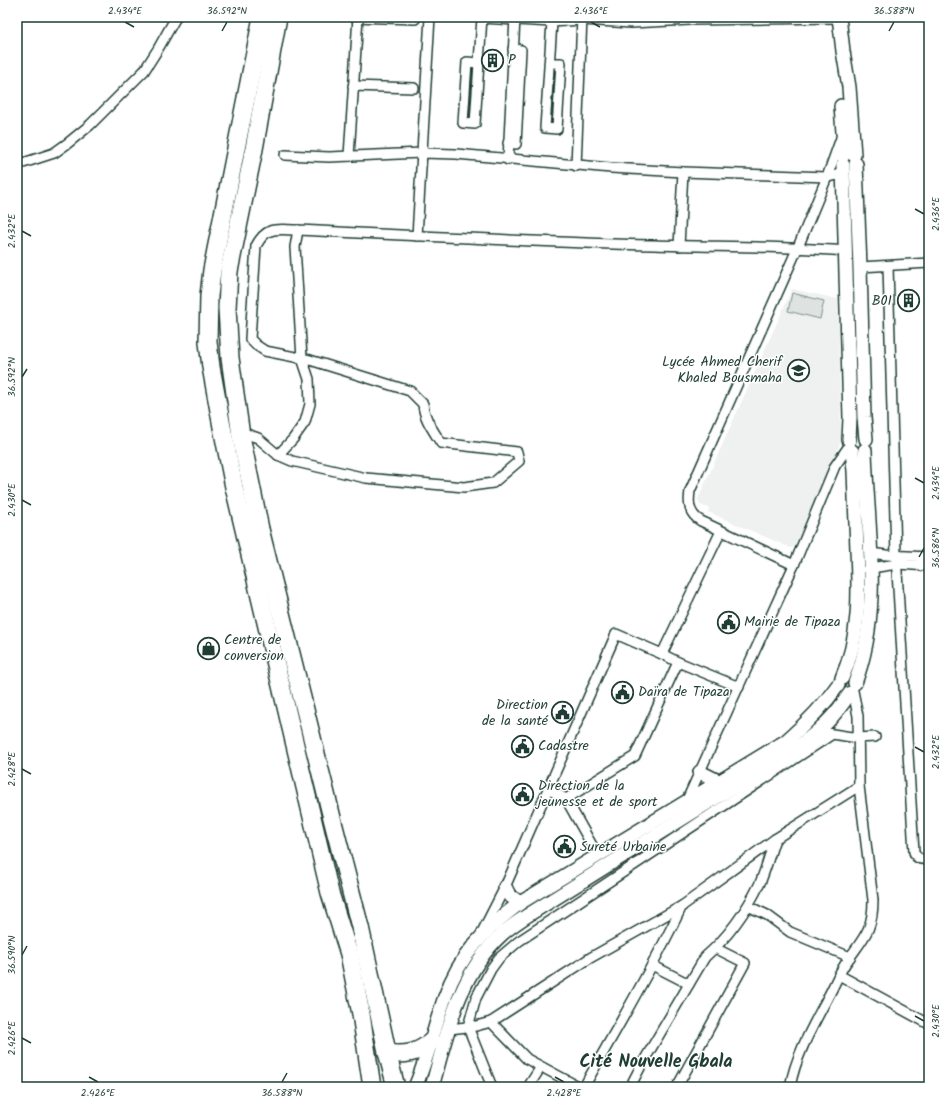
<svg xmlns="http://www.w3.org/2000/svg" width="946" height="1104" font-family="Kalam,sans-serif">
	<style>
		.built { fill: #eef1f0 }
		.green { fill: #dee3e2; stroke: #7e908b }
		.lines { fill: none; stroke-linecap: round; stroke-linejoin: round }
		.street-casing { stroke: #1f3d34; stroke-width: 12 }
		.secondary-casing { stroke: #1f3d34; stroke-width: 16 }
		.highway-casing { stroke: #1f3d34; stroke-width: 20 }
		.street { stroke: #fff; stroke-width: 9 }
		.secondary { stroke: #fff; stroke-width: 13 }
		.highway { stroke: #fff; stroke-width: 17 }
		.ticks { fill: none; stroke: #1f3d34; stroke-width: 1.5 }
		.labels { text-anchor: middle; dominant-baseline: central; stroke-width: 3; stroke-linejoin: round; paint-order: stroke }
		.poi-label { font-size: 14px; fill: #1f3d34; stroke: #fff; text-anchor: start }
		.district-label { font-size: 18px; font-weight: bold; fill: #1f3d34; stroke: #fff }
		.neatline { fill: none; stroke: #1f3d34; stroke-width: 1.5 }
		.ticks-label { font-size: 10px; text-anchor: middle; fill: #1f3d34 }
	</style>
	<rect width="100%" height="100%" fill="#fff"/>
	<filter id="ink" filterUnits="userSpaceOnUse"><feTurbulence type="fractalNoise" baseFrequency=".025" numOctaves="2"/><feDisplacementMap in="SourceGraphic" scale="8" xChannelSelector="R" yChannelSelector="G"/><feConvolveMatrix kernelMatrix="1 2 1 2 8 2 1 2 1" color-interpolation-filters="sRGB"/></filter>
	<g filter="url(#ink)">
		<polygon class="built" points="792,289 838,299 841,441 798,544 791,548 708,512 709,508 700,505 698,499"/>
		<polygon class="green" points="792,293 824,301 820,319 788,311"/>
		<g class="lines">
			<defs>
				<g id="street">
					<polyline points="354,17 415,19"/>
					<polyline points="482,18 552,22 582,20 631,23 690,20 839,18"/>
					<polyline points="478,63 467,62 463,123 475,124 482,17"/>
					<polyline points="549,63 561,63 557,129 545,128 552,22 553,17"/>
					<polyline points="353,86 414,88"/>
					<path d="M841 138 827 177 798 247 690 491C688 504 689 514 701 521L794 565 835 466 849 446"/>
					<polyline points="508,143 516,144 521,50 513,49"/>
					<polyline points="285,155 329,157 422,153 456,154 611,168 683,172 827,177 843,174"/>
					<polyline points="349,156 358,17"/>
					<polyline points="508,160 515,17"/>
					<polyline points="17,165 54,153 68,143 90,125 144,71 158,49 176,17"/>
					<polyline points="576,166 582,17"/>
					<polyline points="417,236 430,17"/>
					<polyline points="679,246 683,172"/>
					<path d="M888 266 896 555 914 852C916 859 922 860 929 859"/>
					<polyline points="860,267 929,263"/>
					<path d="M241 432 258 438 278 455 292 461 366 478 464 487 493 483 519 461 517 452 441 443C433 430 424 419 423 404L410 391 310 360 265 351 256 345 250 339 256 246C267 225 277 230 298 230 417 236 535 242 654 245 718 247 781 246 845 251"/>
					<polyline points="278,455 293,439 305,422 310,404 309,379 302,358 295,247 298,230"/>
					<polyline points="870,553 886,555 929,557"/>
					<polyline points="871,568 897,564 929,566"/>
					<polyline points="678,662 739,687"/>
					<polyline points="826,733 858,738 875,737"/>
					<polyline points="548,789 566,799"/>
					<polyline points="686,802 794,565"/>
					<polyline points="598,856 566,799 635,756 678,662 662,654"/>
					<polyline points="748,906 767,915 790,932 850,957"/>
					<polyline points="482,932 505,887 616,634 662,654 721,531"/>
					<polyline points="652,965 689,984"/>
					<polyline points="839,975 929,1024"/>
					<polyline points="491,1022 527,1059 579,1087"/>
					<polyline points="449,1029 476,1026 491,1022 590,958 682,906 775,839 859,786"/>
					<polyline points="492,1087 468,1027 476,998 491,969 499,958 519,941 831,735"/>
					<polyline points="528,1087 541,1067"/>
					<path d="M584 1087C617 1027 653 968 682 906"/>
					<path d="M630 1087 642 1064 705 957C728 937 747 910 760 883 766 869 770 853 775 839"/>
					<polyline points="677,1087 745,963 715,948"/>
					<path d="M790 1087C796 1054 814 1024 829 995 835 984 840 970 848 960 864 937 873 930 873 900L859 786 858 716 853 691"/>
				</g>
				<g id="secondary">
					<polyline points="839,17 843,51 849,87 854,155"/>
					<polyline points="841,106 844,146 843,156"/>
					<polyline points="856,164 860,267 864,417 866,439"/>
					<polyline points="843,165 850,418 849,440"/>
					<path d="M842 678C860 637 859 594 857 550 856 523 855 497 854 471L852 451"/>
					<path d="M855 683C883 609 867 527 865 450"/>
					<polyline points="700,772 720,782"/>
					<polyline points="505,887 509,895 520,903"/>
					<path d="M415 1087C428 1058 434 1027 445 997 459 956 485 929 520 903L786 741C807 723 823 707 838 685"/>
					<path d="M432 1087C447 1033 459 973 502 934 512 925 525 917 536 910L799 746C821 730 835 716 850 693"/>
				</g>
				<g id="highway">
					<polyline points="262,17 212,270 209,296 208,342 211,367 222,427 234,487 330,893 349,954 361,1014 372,1087"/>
					<polyline points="278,17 254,149 229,271 227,308 230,358 241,436 260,529 334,826 360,927 388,1056 396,1087"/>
					<path d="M387 1053C405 1056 418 1053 432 1041"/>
				</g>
			</defs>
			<use href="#street" class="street-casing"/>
			<use href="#secondary" class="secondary-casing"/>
			<use href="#highway" class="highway-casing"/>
			<use href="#street" class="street"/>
			<use href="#secondary" class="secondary"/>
			<use href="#highway" class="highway"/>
		</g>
	</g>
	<path class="ticks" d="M125 22 134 27M591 22 600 27M222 31 227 22M889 31 894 22M915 209 924 214M22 231 31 236M22 377 27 369M915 478 924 483M22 500 31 505M919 557 924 548M915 747 924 752M22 769 31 774M22 955 27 946M915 1016 924 1021M22 1038 31 1043M89 1077 98 1082M555 1077 564 1082M282 1082 287 1073"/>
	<defs>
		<symbol id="building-ring" viewBox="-11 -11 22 22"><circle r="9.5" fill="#fff" stroke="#1f3d34" stroke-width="1.5"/><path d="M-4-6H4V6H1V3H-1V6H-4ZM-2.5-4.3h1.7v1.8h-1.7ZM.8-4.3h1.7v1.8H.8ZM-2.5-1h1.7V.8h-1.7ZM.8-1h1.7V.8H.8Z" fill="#1f3d34"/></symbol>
		<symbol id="school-ring" viewBox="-11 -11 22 22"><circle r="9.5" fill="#fff" stroke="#1f3d34" stroke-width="1.5"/><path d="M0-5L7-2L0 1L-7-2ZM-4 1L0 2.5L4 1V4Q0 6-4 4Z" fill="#1f3d34"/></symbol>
		<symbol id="civic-ring" viewBox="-11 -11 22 22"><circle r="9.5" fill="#fff" stroke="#1f3d34" stroke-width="1.5"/><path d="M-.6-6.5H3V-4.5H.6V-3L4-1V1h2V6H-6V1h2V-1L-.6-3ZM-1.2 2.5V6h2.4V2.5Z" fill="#1f3d34"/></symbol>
		<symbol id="shop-ring" viewBox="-11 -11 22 22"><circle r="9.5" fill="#fff" stroke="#1f3d34" stroke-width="1.5"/><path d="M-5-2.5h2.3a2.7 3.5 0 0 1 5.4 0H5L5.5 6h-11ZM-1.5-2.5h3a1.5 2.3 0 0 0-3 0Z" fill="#1f3d34"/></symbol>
	</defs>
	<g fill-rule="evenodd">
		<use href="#building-ring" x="480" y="48" width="25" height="25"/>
		<use href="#building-ring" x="896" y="288" width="25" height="25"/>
		<use href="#school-ring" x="786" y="358" width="25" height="25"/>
		<use href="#civic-ring" x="716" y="610" width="25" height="25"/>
		<use href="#shop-ring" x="196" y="636" width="25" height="25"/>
		<use href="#civic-ring" x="610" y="680" width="25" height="25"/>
		<use href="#civic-ring" x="550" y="700" width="25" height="25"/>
		<use href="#civic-ring" x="510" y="734" width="25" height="25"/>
		<use href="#civic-ring" x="510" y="782" width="25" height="25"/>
		<use href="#civic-ring" x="552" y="834" width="25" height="25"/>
	</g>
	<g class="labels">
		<g class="poi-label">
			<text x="508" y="60">P</text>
			<text x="892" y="301" text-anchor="end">B01</text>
			<text x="782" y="362" text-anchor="end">Lycée Ahmed Cherif<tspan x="782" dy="16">Khaled Bousmaha</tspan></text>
			<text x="744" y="622">Mairie de Tipaza</text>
			<text x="224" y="640">Centre de<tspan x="224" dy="16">conversion</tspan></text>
			<text x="638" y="692">Daïra de Tipaza</text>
			<text x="548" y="705" text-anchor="end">Direction<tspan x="548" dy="16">de la santé</tspan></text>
			<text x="538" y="746">Cadastre</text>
			<text x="538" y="786">Direction de la<tspan x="538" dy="16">jeunesse et de sport</tspan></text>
			<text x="580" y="847">Sureté Urbaine</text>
		</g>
		<g class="district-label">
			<text x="656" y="1062">Cité Nouvelle Gbala</text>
		</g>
	</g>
	<rect width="946" height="1104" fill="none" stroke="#fff" stroke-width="44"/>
	<rect x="22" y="22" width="902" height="1060" class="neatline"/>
	<g class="ticks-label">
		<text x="125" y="14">2.434°E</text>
		<text x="227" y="14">36.592°N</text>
		<text x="591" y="14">2.436°E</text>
		<text x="894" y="14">36.588°N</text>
		<text transform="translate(935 214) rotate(-90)" y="4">2.436°E</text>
		<text transform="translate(11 231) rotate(-90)" y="4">2.432°E</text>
		<text transform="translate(11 377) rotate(-90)" y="4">36.592°N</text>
		<text transform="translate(935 483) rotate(-90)" y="4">2.434°E</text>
		<text transform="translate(11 500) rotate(-90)" y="4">2.430°E</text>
		<text transform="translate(935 548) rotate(-90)" y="4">36.586°N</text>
		<text transform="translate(935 752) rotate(-90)" y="4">2.432°E</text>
		<text transform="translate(11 769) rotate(-90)" y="4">2.428°E</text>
		<text transform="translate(11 955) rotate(-90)" y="4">36.590°N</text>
		<text transform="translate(935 1021) rotate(-90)" y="4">2.430°E</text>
		<text transform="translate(11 1038) rotate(-90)" y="4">2.426°E</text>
		<text x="98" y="1096">2.426°E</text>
		<text x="282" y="1096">36.588°N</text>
		<text x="564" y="1096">2.428°E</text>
	</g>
</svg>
